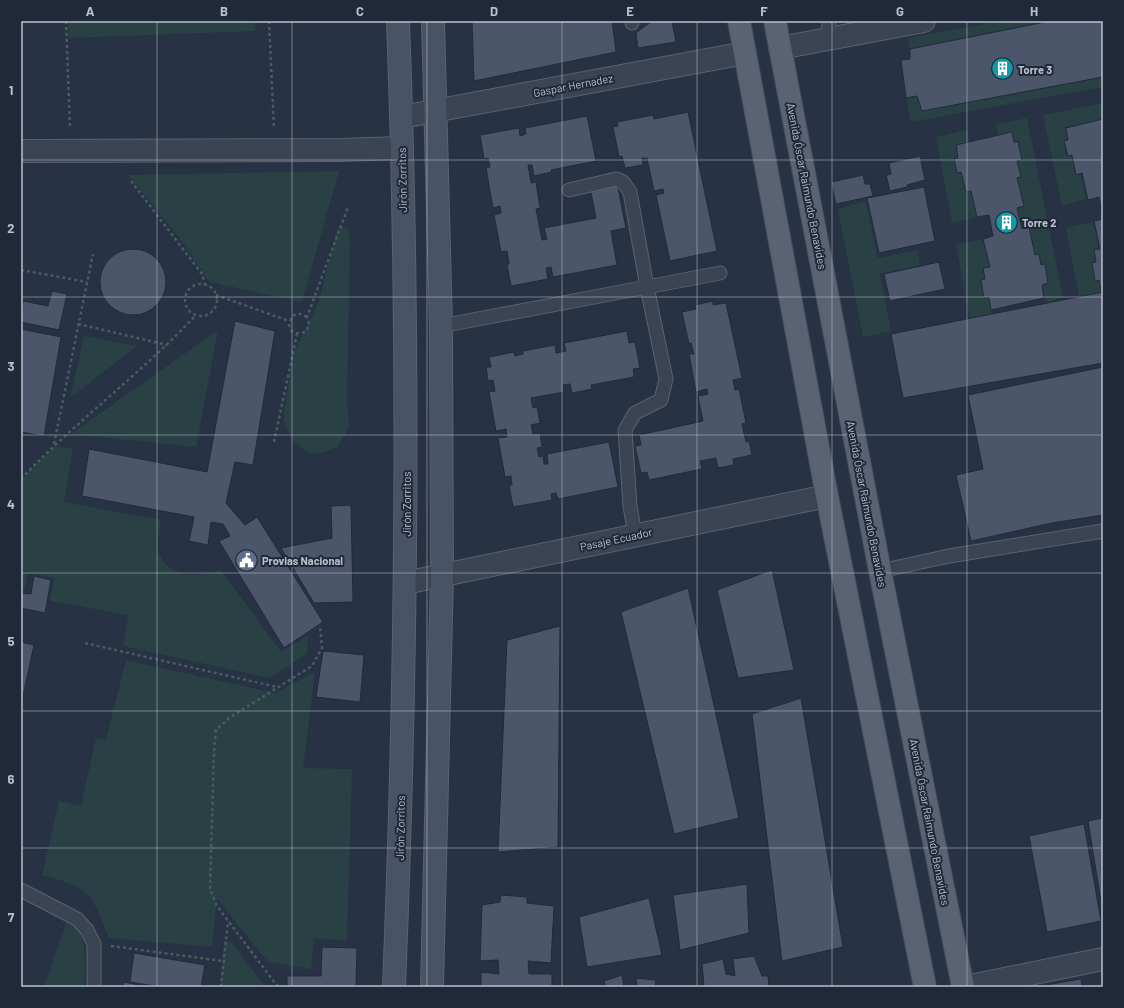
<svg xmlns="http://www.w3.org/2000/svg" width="1124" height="1008" font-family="Barlow,sans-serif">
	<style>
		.green { fill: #294044 }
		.building { fill: #4b566a; stroke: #222b3b }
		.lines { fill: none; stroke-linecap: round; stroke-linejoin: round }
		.lane-casing { stroke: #5a6270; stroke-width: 15 }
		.street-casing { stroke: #5a6270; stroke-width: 24 }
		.secondary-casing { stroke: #5a6270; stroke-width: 24 }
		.primary-casing { stroke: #454d5c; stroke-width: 24 }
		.path { stroke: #475d61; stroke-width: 2.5; stroke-dasharray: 3 3; stroke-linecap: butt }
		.lane { stroke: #3b4453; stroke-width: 13 }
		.street { stroke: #3b4453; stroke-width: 22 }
		.secondary { stroke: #495366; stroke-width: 22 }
		.primary { stroke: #5a6373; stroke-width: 22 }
		.grid { fill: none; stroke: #b9c0cd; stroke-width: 1; stroke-opacity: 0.55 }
		.labels { text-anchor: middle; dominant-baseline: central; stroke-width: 4; stroke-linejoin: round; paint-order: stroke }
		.poi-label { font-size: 11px; font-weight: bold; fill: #b9c0cd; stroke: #202939; text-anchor: start }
		.street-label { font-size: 11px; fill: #b9c0cd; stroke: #202939 }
		.neatline { fill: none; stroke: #b9c0cd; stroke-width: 1.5 }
		.grid-label { font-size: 13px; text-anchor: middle; font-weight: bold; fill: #b9c0cd }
	</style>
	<rect width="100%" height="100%" fill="#273244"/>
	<g class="green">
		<polygon points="68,21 255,21 256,31 69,38"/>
		<polygon points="1000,21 1050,21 910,49 908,38"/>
		<polygon points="1103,77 1103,87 911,122 906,98 917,96 922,111"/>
		<polygon points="1103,103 1103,119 1061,128 1065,128 1067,139 1064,141 1066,156 1071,156 1076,175 1081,176 1086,199 1062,206 1043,115"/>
		<polygon points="1027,118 1063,297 1046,303 1042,285 1048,283 1045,265 1041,265 1039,254 1035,255 1022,229 1017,208 1024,206 1017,178 1021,177 1017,161 1022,160 1018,142 1014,142 998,135 996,124"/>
		<polygon points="967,130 970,142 956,145 958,158 954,159 957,173 961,172 971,191 977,217 952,223 936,137"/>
		<polygon points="339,171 302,302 209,282 180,239 128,175"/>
		<polygon points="866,201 878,258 918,250 920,265 880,274 891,331 863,337 838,209"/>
		<polygon points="1093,222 1099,249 1094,250 1095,262 1092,263 1095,280 1099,280 1101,292 1079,297 1066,228"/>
		<polygon points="340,227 345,227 348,230 350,238 347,404 349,424 346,433 337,447 327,451 317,454 309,453 299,446 292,439 283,420 293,354 318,304 337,231"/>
		<polygon points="983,239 990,267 983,268 985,279 984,298 989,297 992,314 970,318 956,245"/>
		<polygon points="218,330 196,447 71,434"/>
		<polygon points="84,336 137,346 70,398"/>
		<path d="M55 446 73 449 64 502 161 520C160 529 157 539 157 548 157 551 160 556 162 559 173 580 202 575 221 570L281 652 308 635 307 654 270 678 123 646 128 615 50 601 54 578 28 573 24 590 21 589V480Z"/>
		<path d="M126 660 275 693 315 672 303 768 352 769 347 940 314 939 311 969 268 962 217 899 212 947 109 938C104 926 96 902 86 893 74 883 56 879 42 875L59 801 81 806 96 738 106 739Z"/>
		<path d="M67 920C70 922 76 924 78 927 87 939 85 972 84 987H44Z"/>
		<polygon points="224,941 231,942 265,987 220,987"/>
	</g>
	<g class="building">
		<polygon points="472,21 612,21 616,52 474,81"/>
		<polygon points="672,21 676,42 638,48 636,33 652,21"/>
		<polygon points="1050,21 1103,21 1103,77 922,111 917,96 906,98 901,60 910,59 910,49"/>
		<polygon points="688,112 717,251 670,261 656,195 664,193 663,189 654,191 647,158 642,158 643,165 625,168 622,156 619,157 613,127 618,126 617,122 653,115 654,119"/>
		<polygon points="587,116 596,161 551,170 552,172 534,176 532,165 528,165 531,183 536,182 540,208 536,209 542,240 547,239 544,228 596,218 590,188 617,183 626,228 611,231 617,265 553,277 551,267 546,268 548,279 511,286 507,265 509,264 507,251 501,252 494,215 501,213 500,206 493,208 486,168 490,167 488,158 484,159 480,135 519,128 520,136 526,134 525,128"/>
		<polygon points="1103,119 1103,216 1099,197 1088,200 1082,173 1076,175 1072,155 1068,156 1064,141 1068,140 1066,128"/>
		<polygon points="1012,132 1014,142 1018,142 1022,160 1017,161 1021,177 1017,178 1024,206 1017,208 1022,229 1029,227 1035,255 1039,254 1041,265 1045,264 1048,283 1042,285 1044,298 991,310 989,297 984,298 981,280 985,279 983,268 990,267 983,239 993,236 989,215 977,217 971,191 966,192 961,172 957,173 954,159 958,158 956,145"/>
		<polygon points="920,156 925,180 907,185 907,187 890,191 886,175 891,174 889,163"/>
		<polygon points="863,175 865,184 870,184 873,196 836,204 831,182"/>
		<polygon points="924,187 935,241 879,253 867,198"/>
		<polygon points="1103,219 1103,292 1101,292 1099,280 1095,281 1092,263 1096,262 1094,250 1100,249 1094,221"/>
		<circle cx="133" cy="282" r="33"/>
		<polygon points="939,262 945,289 890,301 884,274"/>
		<polygon points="52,291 67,294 59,330 21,322 23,301 48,306"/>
		<polygon points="1103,292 1103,363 903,398 891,334"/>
		<polygon points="713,301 713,305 726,303 742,378 733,380 735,390 739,389 746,423 742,424 746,442 749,441 752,455 733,459 734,465 718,468 716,458 700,461 702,469 649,480 647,472 641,473 635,446 641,445 639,435 703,421 698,396 708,394 707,389 696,392 689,354 694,354 691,343 689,344 682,312 696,309 695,305"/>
		<polygon points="235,321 275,331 253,465 235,462 226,503 245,525 257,517 323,622 284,648 219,541 230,536 223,524 211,522 208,545 189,541 194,517 82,496 89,449 207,472"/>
		<polygon points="21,329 61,337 44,436 21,432"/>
		<polygon points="627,331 629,343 635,342 640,368 633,369 634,377 591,385 592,389 572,393 570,384 563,385 564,392 531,398 533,408 537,407 540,423 531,425 533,434 540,433 542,447 537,448 539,457 543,456 544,464 548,464 547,454 609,442 618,487 558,499 556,493 551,494 552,500 513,507 509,485 512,485 511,476 505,477 498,438 507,437 506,429 496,431 489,392 495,391 493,380 488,381 486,367 491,367 489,357 514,352 515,356 523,354 523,351 555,345 556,353 566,351 564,343"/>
		<polygon points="1103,367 1103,515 1052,523 971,541 956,475 983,469 968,395"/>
		<polygon points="351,505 353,602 314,603 281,548 332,538 331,506"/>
		<polygon points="772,570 794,670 738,678 717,590"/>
		<polygon points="34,576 51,580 45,613 21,608 21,593 31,594"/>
		<polygon points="688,588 739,818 674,834 621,612"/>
		<polygon points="560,626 558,847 498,852 507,640"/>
		<polygon points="21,642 34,645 21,705"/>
		<polygon points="323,651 364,655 360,702 316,697"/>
		<polygon points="801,698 843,947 782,961 752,714"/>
		<polygon points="1103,818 1103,914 1088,821"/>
		<polygon points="1084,824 1101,921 1047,932 1029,836"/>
		<polygon points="747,884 749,933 680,950 673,895"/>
		<polygon points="501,895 527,897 527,903 554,906 551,963 528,961 529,974 552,974 552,987 481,987 481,972 499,974 498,960 480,961 482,905 500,902"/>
		<polygon points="649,898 662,955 587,967 579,917"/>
		<polygon points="322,947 357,948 356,987 287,987 287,976 321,976"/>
		<polygon points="134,953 205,965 201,987 162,987 130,982"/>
		<polygon points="754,956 762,976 768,976 769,987 701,987 704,986 702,964 723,959 726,974 735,976 733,959"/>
		<polygon points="622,975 624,987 606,987 604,981"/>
		<polygon points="636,978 656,980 655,987 637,987"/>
		<polygon points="1081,979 1082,987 1034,987"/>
		<polygon points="124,982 149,987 123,987"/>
	</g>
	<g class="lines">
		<defs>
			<g id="lane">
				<polyline points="632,21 632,23"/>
				<polyline points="828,39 829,21"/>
				<polyline points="441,326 647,287 630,192 623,182 616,179 569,190"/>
				<polyline points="635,535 630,506 625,430 635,413 661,400 666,379 647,287 720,273"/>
				<polyline points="880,571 949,556 1103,531"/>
				<polyline points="21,890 77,919 87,930 94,944 94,987"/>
			</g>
			<g id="street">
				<polyline points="780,48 924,21"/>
				<polyline points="402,117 745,53"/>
				<polyline points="21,151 340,150 402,148"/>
				<polyline points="405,583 827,496"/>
				<polyline points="965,987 1103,959"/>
			</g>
			<g id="secondary">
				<path d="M394 987C407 665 410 343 398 21"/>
				<polyline points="432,987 442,575 441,326 433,21"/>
			</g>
			<g id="primary">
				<polyline points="739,21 827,496 925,987"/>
				<polyline points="775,21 880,571 963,987"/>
			</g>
		</defs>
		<use href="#lane" class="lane-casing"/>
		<use href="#street" class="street-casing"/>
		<use href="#secondary" class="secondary-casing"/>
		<use href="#primary" class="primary-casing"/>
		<g class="path">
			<polyline points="66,21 70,128"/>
			<polyline points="269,21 274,128"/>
			<polyline points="131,181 202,274 205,284"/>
			<polyline points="21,270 87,282"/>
			<circle cx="201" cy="300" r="16"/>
			<polyline points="216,295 289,321"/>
			<path d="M307 317 301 314 294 315C276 337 317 341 307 317L348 207"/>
			<polyline points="78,324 167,345"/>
			<polyline points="274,442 297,334"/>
			<polyline points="54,444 93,254"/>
			<path d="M21 479C76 421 141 374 196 315"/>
			<polyline points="85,643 277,687"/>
			<polyline points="111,946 223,961"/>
			<polyline points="221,987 228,921"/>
			<polyline points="278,987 217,906 210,889 214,751 216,730 229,718 312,666 322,648 320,625"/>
		</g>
		<use href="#lane" class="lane"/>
		<use href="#street" class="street"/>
		<use href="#secondary" class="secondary"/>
		<use href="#primary" class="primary"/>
	</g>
	<path class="grid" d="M157 21V987M292 21V987M427 21V987M562 21V987M697 21V987M832 21V987M967 21V987M21 160H1103M21 297H1103M21 435H1103M21 573H1103M21 711H1103M21 848H1103"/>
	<defs>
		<symbol id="building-disc" viewBox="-11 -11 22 22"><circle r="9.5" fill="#0f9aa8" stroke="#202939"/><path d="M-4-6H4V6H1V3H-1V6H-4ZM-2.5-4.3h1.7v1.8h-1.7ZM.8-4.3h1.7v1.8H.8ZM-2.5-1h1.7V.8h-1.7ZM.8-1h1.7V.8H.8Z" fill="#fff"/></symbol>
		<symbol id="civic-disc" viewBox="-11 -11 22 22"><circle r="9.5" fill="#5c6f8a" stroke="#202939"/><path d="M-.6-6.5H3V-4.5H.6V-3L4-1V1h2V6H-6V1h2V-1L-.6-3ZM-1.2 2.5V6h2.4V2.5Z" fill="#fff"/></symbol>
	</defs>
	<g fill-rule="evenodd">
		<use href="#building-disc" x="990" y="56" width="25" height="25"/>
		<use href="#building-disc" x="994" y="210" width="25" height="25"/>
		<use href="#civic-disc" x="234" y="548" width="25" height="25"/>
	</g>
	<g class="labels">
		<g class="poi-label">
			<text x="1018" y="69">Torre 3</text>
			<text x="1022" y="222">Torre 2</text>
			<text x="262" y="560">Provias Nacional</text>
		</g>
		<g class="street-label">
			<text transform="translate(573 85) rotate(-11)">Gaspar Hernadez</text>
			<text transform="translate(402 180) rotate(-91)">Jirón Zorritos</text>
			<text transform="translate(807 186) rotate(79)">Avenida Óscar Raimundo Benavides</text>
			<text transform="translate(406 504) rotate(-90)">Jirón Zorritos</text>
			<text transform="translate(867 504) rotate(79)">Avenida Óscar Raimundo Benavides</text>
			<text transform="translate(616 539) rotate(-12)">Pasaje Ecuador</text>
			<text transform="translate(930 822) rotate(79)">Avenida Óscar Raimundo Benavides</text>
			<text transform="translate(400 828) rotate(-89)">Jirón Zorritos</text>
		</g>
	</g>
	<rect width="1124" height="1008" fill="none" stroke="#202939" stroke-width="44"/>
	<rect x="22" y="22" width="1080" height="964" class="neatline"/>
	<g class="grid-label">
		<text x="90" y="16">A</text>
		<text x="224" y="16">B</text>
		<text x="360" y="16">C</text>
		<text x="494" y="16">D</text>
		<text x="630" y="16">E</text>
		<text x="764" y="16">F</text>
		<text x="900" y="16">G</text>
		<text x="1034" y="16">H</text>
		<text x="11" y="95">1</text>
		<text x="11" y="233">2</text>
		<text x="11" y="371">3</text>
		<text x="11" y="509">4</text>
		<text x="11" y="646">5</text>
		<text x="11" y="784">6</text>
		<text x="11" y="922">7</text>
	</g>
</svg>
